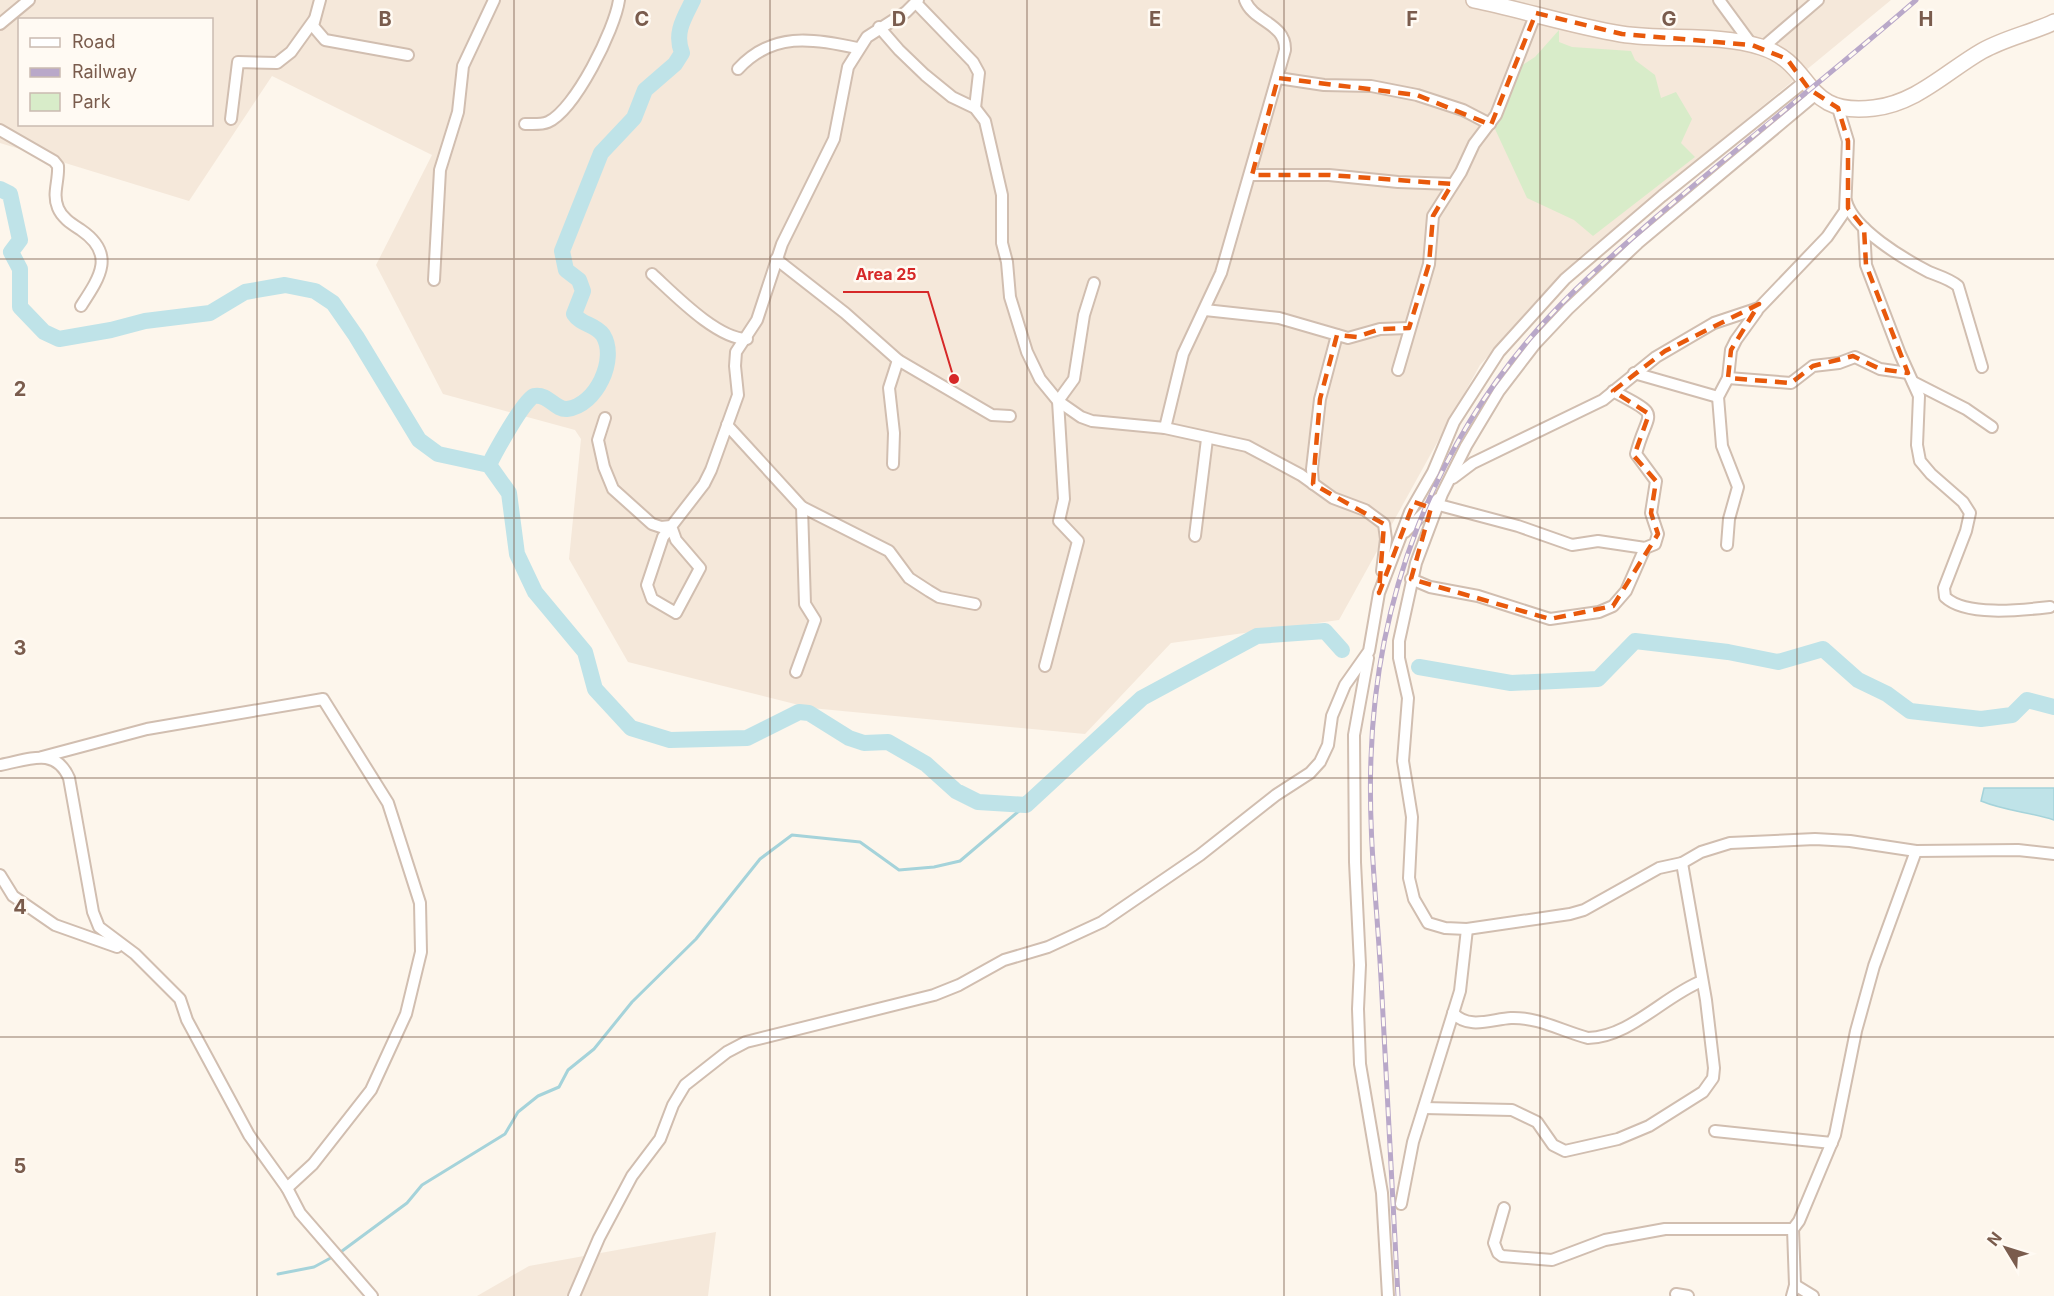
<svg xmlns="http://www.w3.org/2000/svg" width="2054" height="1296" font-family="Inter,sans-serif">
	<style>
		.residential { fill: #f5e8da; fill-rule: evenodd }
		.green { fill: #d8ecc9 }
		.water { fill: #bfe3e8; stroke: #a5d3da; stroke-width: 1.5 }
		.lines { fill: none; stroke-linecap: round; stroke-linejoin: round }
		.stream { stroke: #a5d3da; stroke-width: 3 }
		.river { stroke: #bfe3e8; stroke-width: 16 }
		.street-casing { stroke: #d1beb0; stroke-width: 14 }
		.secondary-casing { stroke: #d6c0b0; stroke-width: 18 }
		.street { stroke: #fff; stroke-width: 10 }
		.secondary { stroke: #fff; stroke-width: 15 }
		.rail-casing { stroke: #b9a8c9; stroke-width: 5 }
		.rail { stroke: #fffaf3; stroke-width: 3; stroke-dasharray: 9; stroke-linecap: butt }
		.marked { fill: none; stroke: #e8590c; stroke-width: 4.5; stroke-dasharray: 12 8; stroke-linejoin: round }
		.grid { fill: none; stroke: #7a5c4d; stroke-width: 1.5; stroke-opacity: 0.55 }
		.grid-label { font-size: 20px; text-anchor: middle; font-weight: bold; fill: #7a5c4d; stroke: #fffaf3; stroke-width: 5; stroke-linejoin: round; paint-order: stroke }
		.leader { fill: none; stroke: #d62828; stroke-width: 2 }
		.callout-dot { fill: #d62828; stroke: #fffaf3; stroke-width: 2 }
		.callout-label { font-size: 16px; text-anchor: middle; font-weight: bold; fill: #d62828; stroke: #fffaf3; stroke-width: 5; stroke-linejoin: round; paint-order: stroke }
	</style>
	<rect width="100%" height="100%" fill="#fdf6ec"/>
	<g class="residential">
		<path d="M0 0H1891L1578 258 1480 365 1339 620 1171 643 1085 734 811 708 628 662 569 559 581 439 575 430 443 394 376 265 432 155 272 76 189 201 0 143ZM20 20H212V124H20Z"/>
		<polygon points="716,1232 708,1296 477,1296 529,1266"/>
	</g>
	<polygon class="green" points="1559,30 1559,42 1572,47 1631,51 1635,60 1655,75 1661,98 1676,92 1692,119 1681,143 1695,157 1593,236 1574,220 1527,198 1495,129 1521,66 1535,57"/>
	<path class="water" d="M1984 788H2054V820C2030 812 2005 811 1981 801Z"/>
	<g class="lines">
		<polyline class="stream" points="278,1274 314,1267 338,1254 407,1203 422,1185 505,1134 518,1112 538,1096 559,1087 568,1070 594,1049 632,1002 696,939 760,859 792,835 860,842 899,870 934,867 960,861 1026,805"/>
		<g class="river">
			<polyline points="0,189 10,194 20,240 11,252 20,269 20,307 44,332 59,339 111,330 145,321 210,313 245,292 285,285 315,291 333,303 356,336 419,440 438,454 489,465 509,493 517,554 535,592 585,652 595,689 631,728 670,740 747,738 799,712 809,713 849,738 864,743 888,742 926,764 956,791 978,802 1026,805 1142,698 1257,636 1325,631 1342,650"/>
			<path d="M489 465C494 454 525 398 534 396 548 393 555 410 567 409 596 406 618 359 603 335 595 324 581 325 574 314L583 291 579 280 566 270 562 251 601 153 634 118 645 90 675 64 682 53C674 33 684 18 693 0"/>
			<polyline points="1419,667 1511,683 1598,679 1635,641 1728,652 1778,662 1823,649 1858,680 1887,694 1910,711 1981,719 2012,715 2027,700 2054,707"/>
		</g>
		<defs>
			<g id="street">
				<polyline points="320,0 313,26 325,40 408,55"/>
				<polyline points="1719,0 1752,45"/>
				<polyline points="916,3 973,62 979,73 975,108"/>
				<polyline points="0,24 29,0"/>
				<polyline points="879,27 899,50 925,75 952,97 975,108 985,121 1002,195 1002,243 1007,262 1010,297 1027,352 1040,379 1058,401 1081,417 1092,421 1165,428 1247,446 1301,475 1333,498 1365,510 1384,524 1386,539 1382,571"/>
				<polyline points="1762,48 1818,0"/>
				<path d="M738 69C772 32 812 38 857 48"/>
				<polyline points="1278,78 1324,85 1371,86 1417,95 1463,110 1490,124"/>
				<polyline points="1815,95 1638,243 1568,309 1535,344 1499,391 1466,446 1442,494 1416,563 1399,641 1399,658 1408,698 1403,761 1412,817 1409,878 1414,899 1428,923 1445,928 1467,929 1570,914 1584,910 1659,868 1682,863 1701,852 1730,843 1815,839 1850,841 1916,851 2018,850 2054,854"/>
				<polyline points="231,119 238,62 277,63 291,52 314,20"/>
				<path d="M525 124C532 124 541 125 548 122 575 110 615 29 619 0"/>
				<path d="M0 130 54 161 58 166C59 181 52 194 58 208 62 218 72 224 81 230 116 254 100 277 81 306"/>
				<polyline points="1252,175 1329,175 1398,182 1452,184"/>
				<path d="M1846 201C1853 229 1904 259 1929 272 1939 276 1950 279 1958 286L1982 367"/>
				<path d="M1864 228 1866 265 1900 354 1919 396 1917 445 1920 461 1931 474 1963 502 1970 513 1966 531 1944 588 1945 597C1966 617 2023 610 2050 607"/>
				<polyline points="776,259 845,313 898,360 992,415 1010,416"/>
				<path d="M652 274C674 294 717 339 747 339"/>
				<polyline points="434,280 440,170 458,112 463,66 494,0"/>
				<polyline points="1205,310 1279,318 1348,338 1380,329 1409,328"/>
				<polyline points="1398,370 1429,264 1433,216 1461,172 1474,144 1496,115 1536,13"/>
				<polyline points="1634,373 1718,397"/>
				<polyline points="1728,378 1791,383 1813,366 1839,363 1855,357 1880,369 1908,373"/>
				<polyline points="1913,382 1966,409 1992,427"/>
				<polyline points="605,418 598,440 604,467 613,489 652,524 661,527 671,526"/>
				<polyline points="727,425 802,507 889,551 909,578 929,591 939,597 975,604"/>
				<path d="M1165 428 1183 354 1221 273 1285 50C1286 23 1253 22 1245 0"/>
				<polyline points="893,464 894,433 889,388 898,360"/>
				<polyline points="1453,478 1473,463 1603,400 1656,357 1714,323 1759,308 1827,237 1845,211 1848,141 1838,108"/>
				<polyline points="1313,484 1312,469 1320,399 1337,335"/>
				<path d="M1439 505 1518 526 1572 545 1598 541 1645 548 1655 544 1658 534 1651 513 1656 481 1636 454C1648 408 1664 418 1613 391"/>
				<polyline points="671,526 676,540 700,568 676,613 652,599 647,585 663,537 704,484 711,470 738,395 735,366 736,352 757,320 782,244 834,139 848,67 867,37 906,12 918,0"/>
				<polyline points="1405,532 1438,499"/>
				<polyline points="1195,536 1207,439"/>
				<polyline points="1727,545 1729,519 1738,487 1722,446 1718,397 1728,378 1731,350 1736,340 1757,311"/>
				<polyline points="1411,579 1430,587 1478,596 1550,619 1599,612 1613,606 1626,591 1645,548"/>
				<polyline points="1368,658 1354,735 1355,862 1360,965 1358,1009 1360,1064 1382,1193 1388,1296"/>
				<polyline points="1045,666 1078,541 1059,521 1064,499 1058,401 1074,379 1084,315 1094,283"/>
				<polyline points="796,672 815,620 805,604 802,507"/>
				<polyline points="42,757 147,729 323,699 388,803 420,903 421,952 406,1014 371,1090 313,1164 287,1188"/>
				<path d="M0 765C28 760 55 746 69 778L93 912 99 927 135 954 180 999 187 1020 249 1135 287 1188 300 1213 372 1296"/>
				<polyline points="0,875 13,896 55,925 117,947"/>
				<path d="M1453 1013C1469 1030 1492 1019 1511 1018 1538 1017 1562 1031 1588 1038 1630 1037 1664 996 1702 981"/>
				<polyline points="1424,1108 1512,1110 1537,1122 1553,1145 1565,1151 1618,1139 1649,1126 1703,1092 1713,1078 1714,1068 1706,1000 1682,863"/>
				<polyline points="1715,1131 1832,1143"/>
				<polyline points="1401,1204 1413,1142 1460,991 1467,929"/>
				<polyline points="1504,1208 1494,1243 1498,1253 1502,1256 1552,1260 1605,1240 1665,1229 1793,1229 1799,1221 1835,1135 1856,1031 1874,966 1916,851"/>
				<polyline points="1795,1285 1813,1296"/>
				<polyline points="1676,1294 1688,1296"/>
				<polyline points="574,1296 599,1238 632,1176 660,1139 673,1105 685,1085 727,1052 746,1042 934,995 959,985 1004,960 1048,947 1102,922 1200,855 1276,795 1310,773 1320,762 1328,745 1332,716 1345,685 1369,651 1379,593 1410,512 1433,472 1454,422 1499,352 1565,279 1662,196 1804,82"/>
				<polyline points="1792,1296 1795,1285 1793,1229"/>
			</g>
			<path id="secondary" d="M1474 0C1523 10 1572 26 1621 34 1667 41 1716 33 1761 47 1816 64 1800 117 1874 108 1917 103 1947 71 1982 51 2005 38 2031 33 2054 22"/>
		</defs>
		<use href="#street" class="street-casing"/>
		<use href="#secondary" class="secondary-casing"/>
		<use href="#street" class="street"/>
		<use href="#secondary" class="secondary"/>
		<defs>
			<path id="rail" d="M1398 1296C1392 1190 1387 1084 1381 978 1377 905 1368 831 1371 758 1376 599 1433 448 1538 329 1573 289 1614 254 1654 219 1740 145 1830 75 1916 0"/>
		</defs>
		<use href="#rail" class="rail-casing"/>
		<use href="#rail" class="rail"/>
	</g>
	<path class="marked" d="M1536 13 1622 34 1752 45 1787 59 1809 89 1838 108 1848 141V208L1864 228 1866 265 1908 373 1880 369 1853 356 1813 366 1791 383 1728 378 1731 350 1759 304 1665 351 1613 391 1649 414 1634 456 1656 481 1651 513 1658 534 1613 606 1550 619 1411 579 1431 508 1414 502 1379 593 1384 524 1313 484 1320 399 1337 335 1357 337 1380 329 1409 328 1429 264 1433 216 1452 184 1329 175H1252L1278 78 1417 95 1491 125Z"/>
	<path class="grid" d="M257 0V1296M514 0V1296M770 0V1296M1027 0V1296M1284 0V1296M1540 0V1296M1797 0V1296M0 259H2054M0 518H2054M0 778H2054M0 1037H2054"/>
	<g class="grid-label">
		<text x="385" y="26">B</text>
		<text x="642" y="26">C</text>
		<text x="899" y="26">D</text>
		<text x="1155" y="26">E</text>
		<text x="1412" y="26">F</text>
		<text x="1669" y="26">G</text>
		<text x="1926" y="26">H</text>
		<text x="20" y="396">2</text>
		<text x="20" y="655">3</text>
		<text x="20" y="914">4</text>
		<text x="20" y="1173">5</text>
	</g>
	<path class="leader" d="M954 379L928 292H843"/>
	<circle class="callout-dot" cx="954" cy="379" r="6"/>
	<g class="callout-label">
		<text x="886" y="280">Area 25</text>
	</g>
	<rect x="18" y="18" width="195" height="108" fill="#fffaf3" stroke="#cabbb1" stroke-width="1.5"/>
	<rect x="30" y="38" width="30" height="9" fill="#ffffff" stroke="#cabbb1" stroke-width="1.5"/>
	<text x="72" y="48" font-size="18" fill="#7a5c4d">Road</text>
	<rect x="30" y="68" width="30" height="9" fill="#b9a8c9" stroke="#cabbb1" stroke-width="1.5"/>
	<text x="72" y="78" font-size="18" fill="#7a5c4d">Railway</text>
	<rect x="30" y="93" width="30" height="18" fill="#d8ecc9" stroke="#cabbb1" stroke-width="1.5"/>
	<text x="72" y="108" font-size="18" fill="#7a5c4d">Park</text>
	<g transform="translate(2006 1248) rotate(308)" stroke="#fffaf3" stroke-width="4.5" paint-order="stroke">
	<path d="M0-4.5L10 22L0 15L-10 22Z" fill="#7a5c4d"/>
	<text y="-9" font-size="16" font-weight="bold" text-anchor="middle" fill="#7a5c4d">N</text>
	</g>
</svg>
